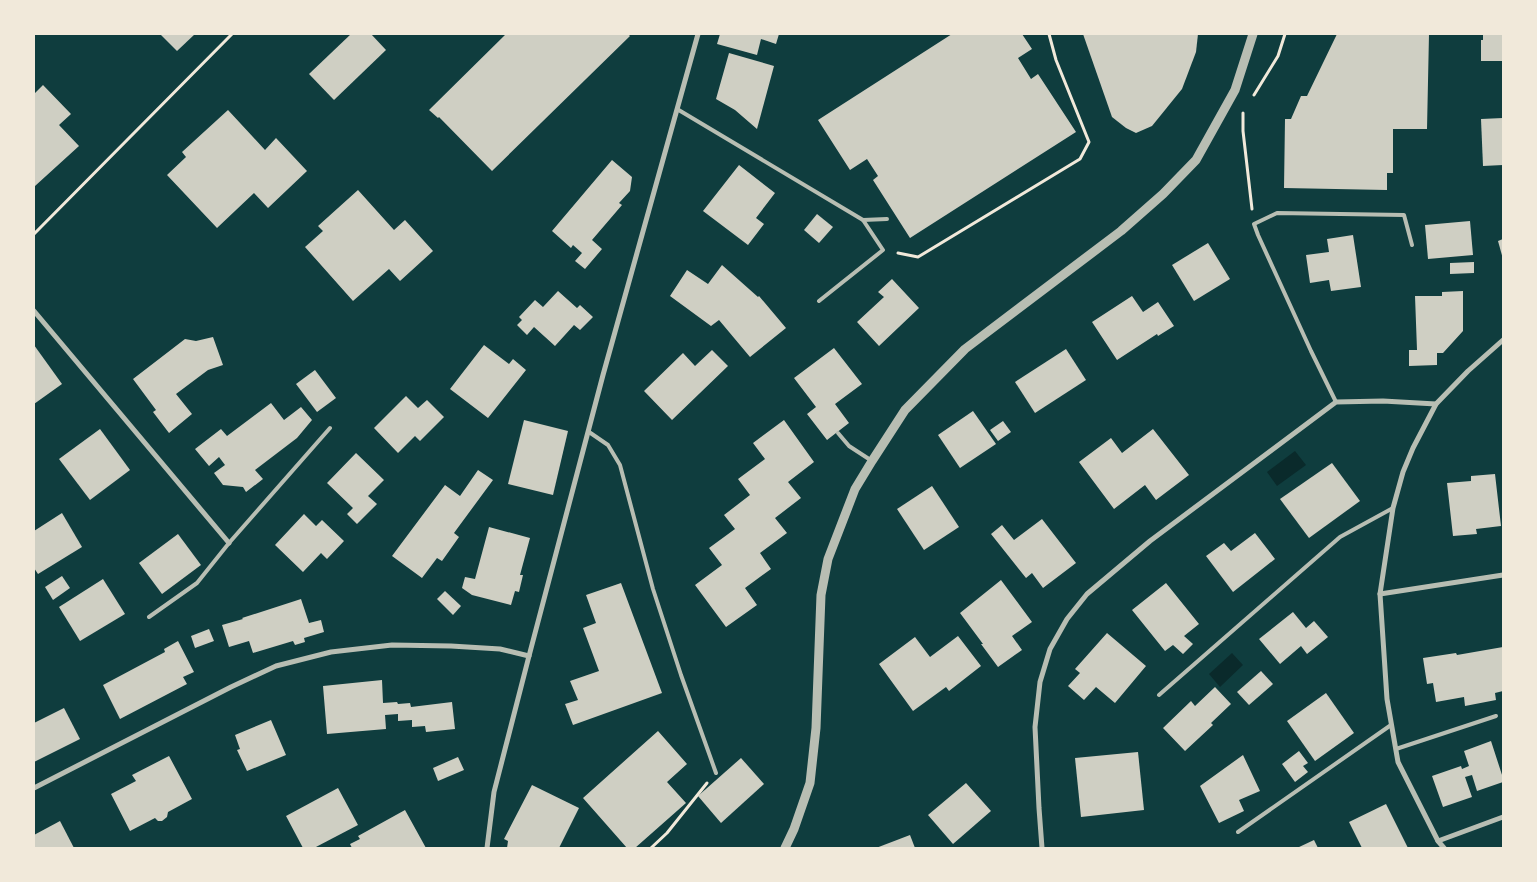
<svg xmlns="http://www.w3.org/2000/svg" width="1537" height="882" font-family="Manrope,sans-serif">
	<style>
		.water { fill: #0a2a2b }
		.building { fill: #cfcfc3 }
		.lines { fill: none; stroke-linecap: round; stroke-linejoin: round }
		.path { stroke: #f1e9da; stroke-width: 3 }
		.service { stroke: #b8beb3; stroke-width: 4 }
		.minor { stroke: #b8beb3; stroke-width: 5 }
		.tertiary { stroke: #b8beb3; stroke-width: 9 }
	</style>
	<rect width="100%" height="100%" fill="#0f3d3e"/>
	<g class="water">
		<polygon points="1295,451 1306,465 1277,486 1267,472"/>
		<polygon points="1232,653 1243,665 1220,687 1209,674"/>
	</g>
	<g class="building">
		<polygon points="160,34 195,34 177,51"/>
		<polygon points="351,34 371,34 386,50 334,100 309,74"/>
		<polygon points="506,34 628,34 630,36 492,171 439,117 438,118 429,110"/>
		<polygon points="720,34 779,34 776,44 761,39 757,55 717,44"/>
		<polygon points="952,34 1022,34 1032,49 1018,58 1031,79 1038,74 1076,132 910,238 873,180 878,176 867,159 850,170 818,120"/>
		<polygon points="1083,34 1198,34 1196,52 1182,89 1152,126 1136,133 1126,128 1112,117"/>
		<polygon points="1337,34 1429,34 1427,129 1393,129 1393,173 1387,173 1387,190 1284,188 1285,119 1291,119 1301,96 1307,96"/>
		<polygon points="1483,34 1503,34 1503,61 1481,61 1481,40 1483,40"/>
		<polygon points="729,53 774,66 757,129 735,110 716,99"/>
		<polygon points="43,85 71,114 59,125 79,146 35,186 34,185 34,94"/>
		<polygon points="228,110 265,150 276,138 307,171 268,208 254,193 217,228 167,175 186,157 182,152"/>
		<polygon points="1503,118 1503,165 1483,166 1481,119"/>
		<polygon points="612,160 632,177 630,191 619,203 622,205 592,240 602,249 585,269 575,261 582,253 573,245 571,248 552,231"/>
		<polygon points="739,165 775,193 756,218 764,224 748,245 703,211"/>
		<polygon points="358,190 394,230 405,220 433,251 400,281 389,269 353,301 305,247 323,231 318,226"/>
		<polygon points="817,214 833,227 819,243 804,230"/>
		<polygon points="1470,221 1473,255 1428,259 1425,225"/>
		<polygon points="1353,235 1361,287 1331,291 1329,280 1310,283 1306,255 1329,252 1327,239"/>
		<polygon points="1503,239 1503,259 1498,241"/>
		<polygon points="1208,243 1230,279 1194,301 1172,265"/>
		<polygon points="1474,262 1474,273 1450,274 1450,263"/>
		<polygon points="722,265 758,297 759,296 786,328 750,357 719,320 711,326 670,296 687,270 708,284"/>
		<polygon points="892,279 919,308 879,346 857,322 884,297 878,292"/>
		<polygon points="558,291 577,308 580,305 593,317 580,330 574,325 555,346 534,327 527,335 517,325 522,320 519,317 535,300 543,307"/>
		<polygon points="1463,291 1463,331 1443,353 1437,353 1437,365 1409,366 1409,350 1417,350 1415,296 1442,296 1442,292"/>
		<polygon points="1132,296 1143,312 1158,302 1174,326 1158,336 1157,334 1117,360 1092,322"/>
		<polygon points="213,337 223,365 208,370 176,394 192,414 169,433 153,412 156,410 133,379 185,339 196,341"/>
		<polygon points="34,345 62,384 34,404"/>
		<polygon points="484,345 509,364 513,359 526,370 488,418 450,389"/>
		<polygon points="834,348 862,384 835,404 849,423 827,440 807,414 816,407 794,378"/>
		<polygon points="1066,349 1086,380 1035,413 1015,382"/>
		<polygon points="712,350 728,366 672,420 644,391 683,353 695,366"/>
		<polygon points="315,370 336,398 317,412 296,384"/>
		<polygon points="406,396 418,408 427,400 444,417 420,441 415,436 398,453 374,428"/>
		<polygon points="271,403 284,420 301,407 312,420 297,438 255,470 263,479 246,492 243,487 223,485 214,473 225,465 219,457 209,466 195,449 221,429 227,436"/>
		<polygon points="973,411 996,444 960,468 938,435"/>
		<polygon points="524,420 568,431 553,495 508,484"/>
		<polygon points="784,420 814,462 788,482 801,498 775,518 787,533 760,553 771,569 745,588 757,605 726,627 695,585 722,565 709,548 735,529 724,515 750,495 738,479 765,459 753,443"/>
		<polygon points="1003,421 1011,432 998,441 990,430"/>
		<polygon points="100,429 130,470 90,500 59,459"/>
		<polygon points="1153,429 1189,475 1156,500 1145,485 1114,509 1079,462 1111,438 1122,453"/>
		<polygon points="356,453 384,480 368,496 377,504 357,524 347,514 353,508 327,483"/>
		<polygon points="1332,463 1360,501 1309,538 1280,499"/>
		<polygon points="478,470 493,480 454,533 459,537 442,561 437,558 422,578 392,556 445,485 460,496"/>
		<polygon points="1495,474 1501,526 1476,529 1477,534 1453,536 1447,483 1471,481 1471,476"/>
		<polygon points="932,486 959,527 924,550 897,509"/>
		<polygon points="62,513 82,547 38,574 34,568 34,531"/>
		<polygon points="304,514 316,526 322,520 344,541 327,559 321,553 303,572 275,545"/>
		<polygon points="1042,519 1076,563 1043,588 1032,573 1026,578 991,534 1002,525 1014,540"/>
		<polygon points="489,527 530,538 520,575 523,575 519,592 515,591 511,605 472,595 462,588 465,577 475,579"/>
		<polygon points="1255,533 1275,559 1233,592 1206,556 1224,543 1231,551"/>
		<polygon points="178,534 201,565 162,594 139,563"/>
		<polygon points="62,576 70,588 53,600 45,587"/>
		<polygon points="103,579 125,614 80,641 59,607"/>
		<polygon points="1001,580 1032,622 1012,636 1022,650 998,667 981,644 983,644 960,613"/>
		<polygon points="621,583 662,693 573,725 565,704 578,700 570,681 599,671 583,628 596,623 586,595"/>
		<polygon points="1166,583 1199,624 1184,636 1193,644 1183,654 1173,645 1165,651 1132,610"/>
		<polygon points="445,591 461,606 453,615 437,599"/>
		<polygon points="301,599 309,623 321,620 324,632 304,638 305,642 295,645 293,641 253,653 249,641 229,647 222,625 243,619 242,618"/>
		<polygon points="1293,612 1306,628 1314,621 1328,637 1307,654 1301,646 1280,664 1259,639"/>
		<polygon points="209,629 214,641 195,648 191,636"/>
		<polygon points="1107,633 1146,666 1115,703 1096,687 1084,700 1068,686 1080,673 1075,669"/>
		<polygon points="958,636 981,666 949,691 946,687 913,711 879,664 915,637 930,657"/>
		<polygon points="178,641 194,672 183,677 187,684 120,719 103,685 165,652 164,649"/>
		<polygon points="1503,647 1503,691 1495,693 1496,700 1465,706 1464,697 1436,702 1433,683 1427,684 1423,658 1456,653 1457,655"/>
		<polygon points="1261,671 1273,684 1249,705 1237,692"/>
		<polygon points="382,680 383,703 397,702 398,704 410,703 411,707 452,702 455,729 426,732 425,726 412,727 412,720 398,721 398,714 385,715 386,729 327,734 323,686"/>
		<polygon points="1215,687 1231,704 1211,723 1213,725 1185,751 1163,728 1191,701 1195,706"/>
		<polygon points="1326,693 1354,733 1315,761 1287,721"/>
		<polygon points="64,708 80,739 34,762 34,723"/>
		<polygon points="271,720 286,755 247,771 237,750 240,749 235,735"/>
		<polygon points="658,731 687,764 667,782 686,803 635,848 627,848 583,798"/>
		<polygon points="1491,741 1503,778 1503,782 1477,791 1472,775 1465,777 1472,797 1443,807 1432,776 1461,766 1462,769 1469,766 1464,751"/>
		<polygon points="1299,751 1308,763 1303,766 1308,772 1295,782 1282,764"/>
		<polygon points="1138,752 1144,810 1081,817 1075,758"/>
		<polygon points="1243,755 1260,791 1239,800 1244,811 1219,823 1200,786"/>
		<polygon points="169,756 192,799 168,812 167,817 162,821 158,821 155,818 130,831 111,794 136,781 132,775"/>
		<polygon points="458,757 464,770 438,781 433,768"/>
		<polygon points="741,758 764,784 721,823 698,796"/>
		<polygon points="966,783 991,811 953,844 928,815"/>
		<polygon points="532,785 579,808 559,848 507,848 508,841 504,839"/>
		<polygon points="338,788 358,825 314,848 303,848 286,816"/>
		<polygon points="1386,804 1408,848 1362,848 1349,822"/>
		<polygon points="405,810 426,848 352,848 350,844 360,839 358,836"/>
		<polygon points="60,821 74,848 34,848 34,835"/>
		<polygon points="910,835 915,848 876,848"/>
		<polygon points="1314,840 1318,848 1297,848"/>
	</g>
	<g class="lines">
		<g class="path">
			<polyline points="1254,95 1278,56 1285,34"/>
			<polyline points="1243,113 1243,131 1252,209"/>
			<polyline points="34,234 232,34"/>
			<polyline points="898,253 918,257 1080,159 1089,142 1056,60 1049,34"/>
			<polyline points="651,848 667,833 707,783"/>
		</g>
		<g class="service">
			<polyline points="677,109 863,220 887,219"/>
			<polyline points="819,301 883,250 863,220"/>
			<polyline points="1336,402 1311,351 1258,235 1254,224 1277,213 1404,215 1412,245"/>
			<polyline points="589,432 608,445 620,465 653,589 681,675 716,773"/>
			<polyline points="838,433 849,446 872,461"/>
			<polyline points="149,617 197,583 229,543 330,428"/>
			<polyline points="1159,695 1340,537 1393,508"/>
			<polyline points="1396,749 1496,716"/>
			<polyline points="1238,832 1391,725"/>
		</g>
		<g class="minor">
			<polyline points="34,311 229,543"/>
			<polyline points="1380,594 1503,575"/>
			<polyline points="34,788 231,687 276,666 331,652 392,645 451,646 500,649 529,656"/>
			<polyline points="1438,841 1503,817"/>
			<polyline points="487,848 494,792 529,656 603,375 698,34"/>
			<polyline points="1042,848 1039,808 1035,727 1040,682 1050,649 1067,619 1087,594 1150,541 1336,402 1383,401 1436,404"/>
			<polyline points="1444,848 1438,841 1398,762 1387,699 1380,594 1393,508 1403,472 1413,448 1436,404 1468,371 1503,340"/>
		</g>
		<polyline class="tertiary" points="785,848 794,829 810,783 816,728 821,595 828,559 855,489 872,461 905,410 965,349 1121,231 1163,194 1196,160 1235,90 1253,34"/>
	</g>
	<rect width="1537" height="882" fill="none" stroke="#f1e9da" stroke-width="70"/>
</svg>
